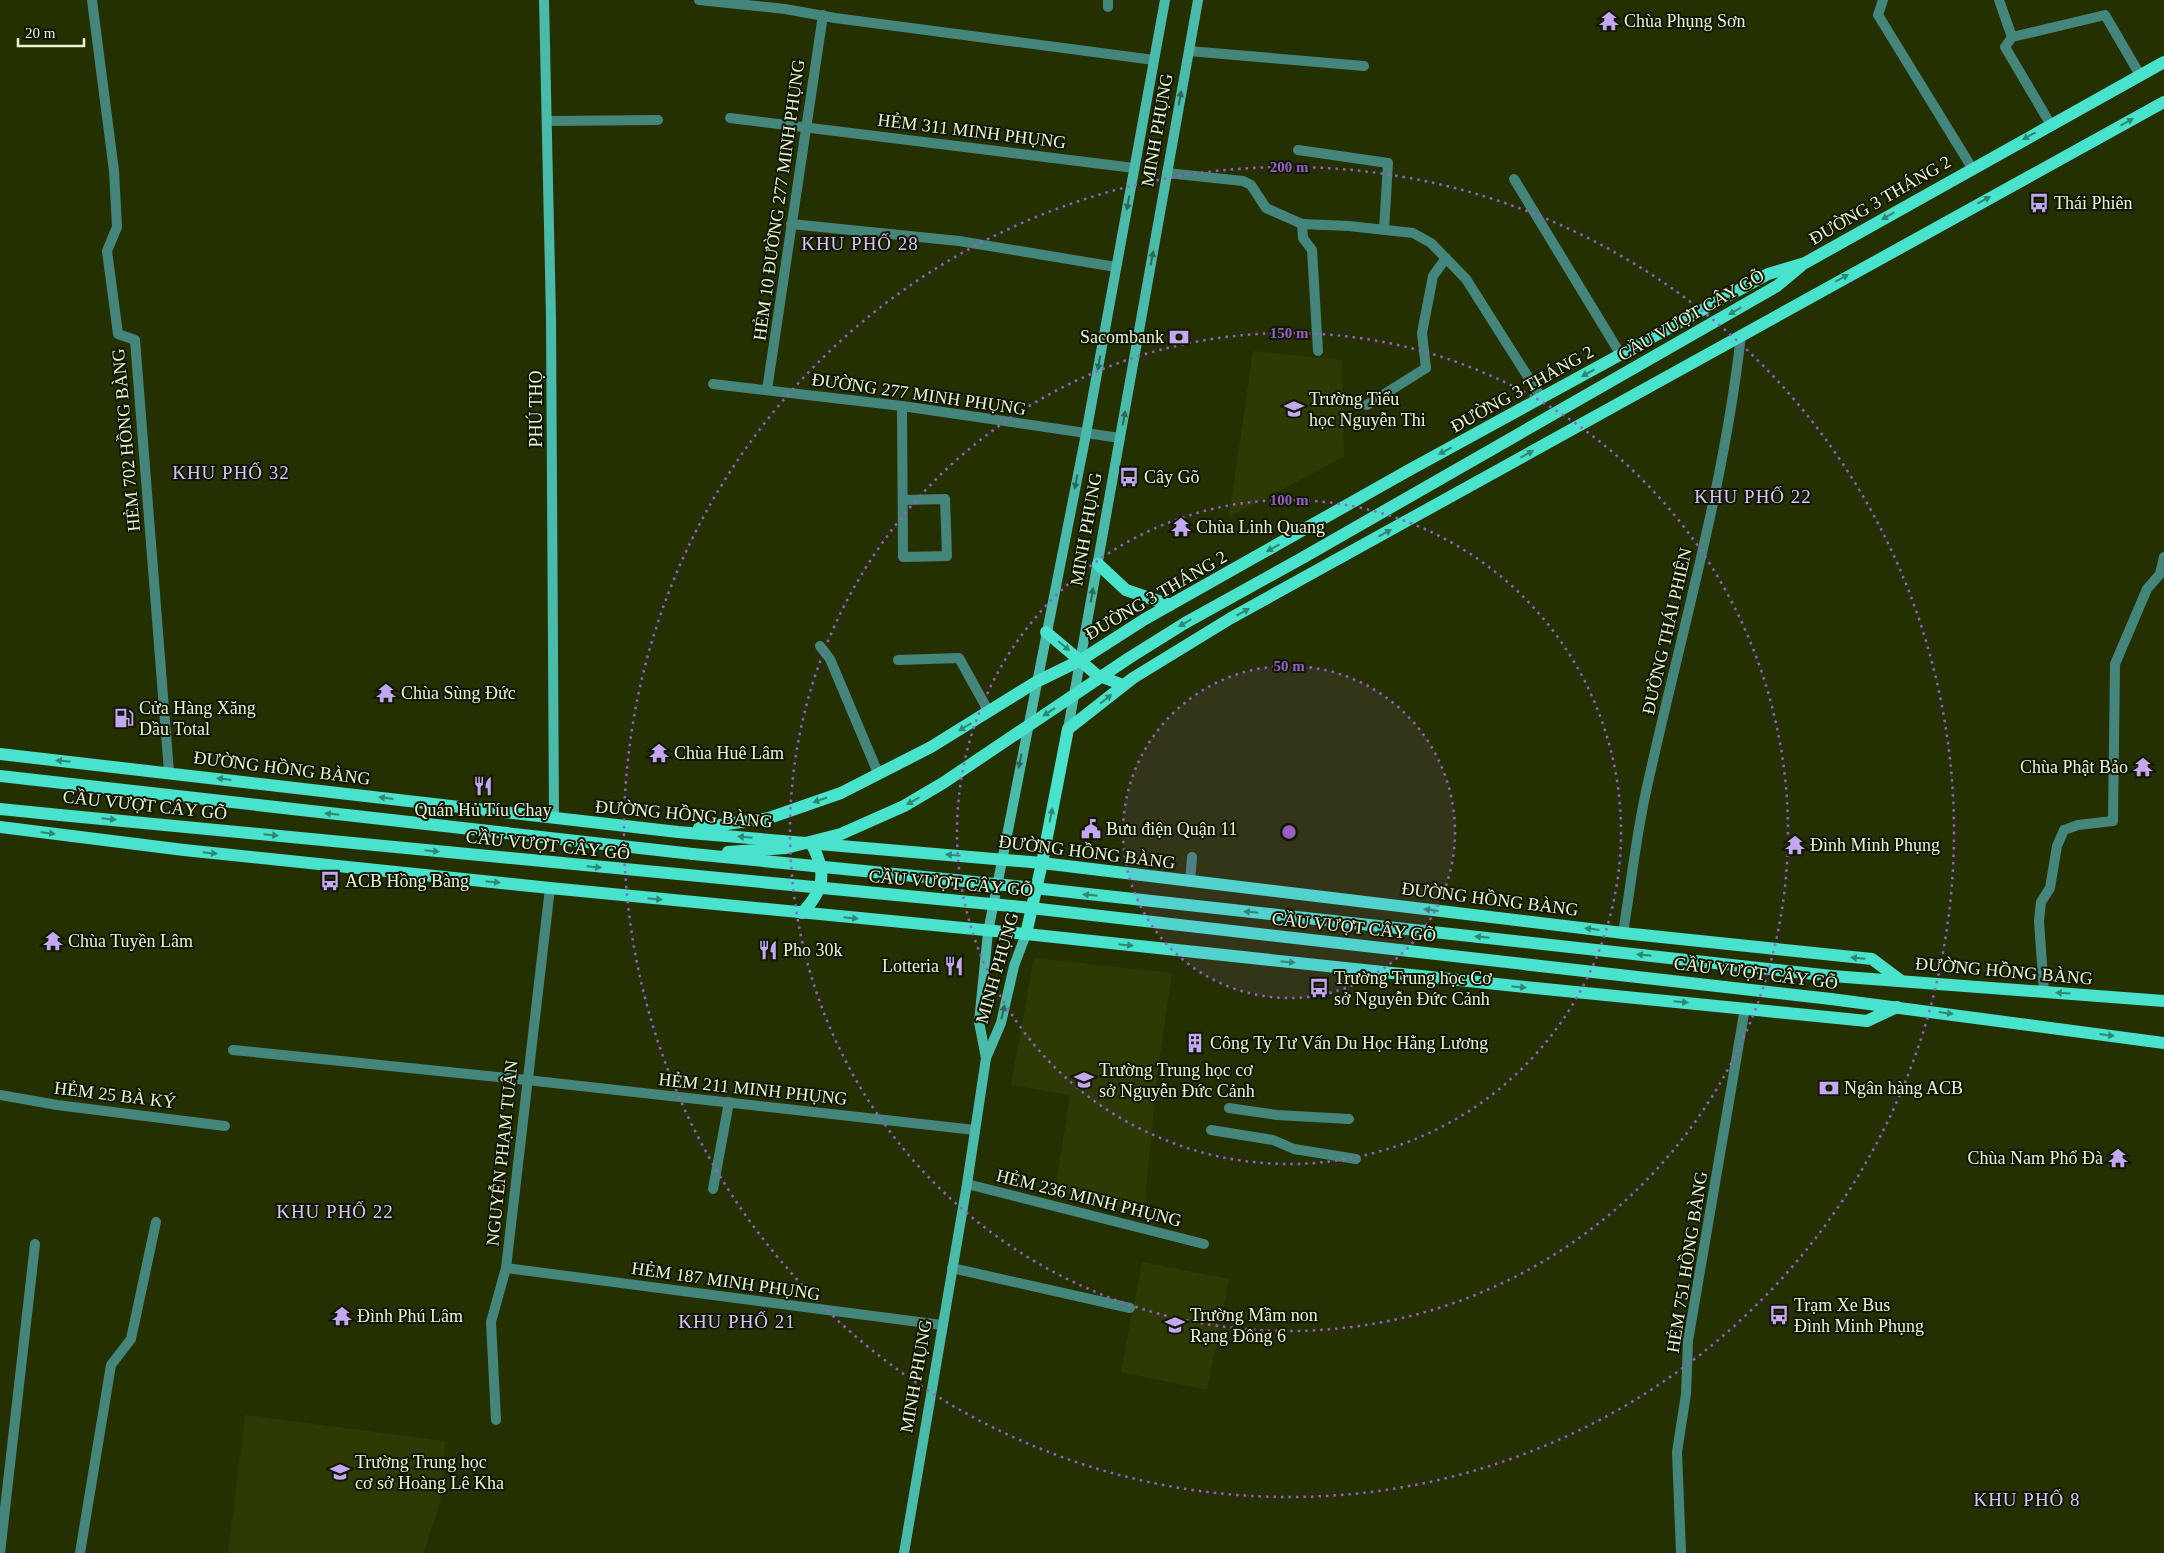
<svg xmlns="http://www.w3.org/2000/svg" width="2164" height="1553" font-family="Georgia,serif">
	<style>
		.built { fill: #2e3a04 }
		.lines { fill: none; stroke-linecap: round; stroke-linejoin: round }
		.pedestrian { stroke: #45867c; stroke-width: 10 }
		.minor { stroke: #45867c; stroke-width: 10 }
		.secondary { stroke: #4abaaa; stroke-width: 10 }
		.primary { stroke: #49e3cd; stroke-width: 12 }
		.primary-bridge { stroke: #49e3cd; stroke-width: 12 }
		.oneway { fill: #2d6856 }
		.oneway2 { fill: #2f8771 }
		.ring { fill: none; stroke: #975ec4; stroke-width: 2.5; stroke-dasharray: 2.5 5 }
		.labels { text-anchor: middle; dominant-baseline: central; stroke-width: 4; stroke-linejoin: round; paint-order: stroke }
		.poi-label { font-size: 18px; fill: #eaf4d5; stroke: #101601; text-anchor: start }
		.street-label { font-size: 18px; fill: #eaf4d5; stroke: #101601 }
		.neighbourhood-label { font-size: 19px; letter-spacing: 1px; fill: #d8c3fb; stroke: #101601 }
		.centre { fill: #975ec4; stroke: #101601; stroke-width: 2.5 }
		.ring-label { font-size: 15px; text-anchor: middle; font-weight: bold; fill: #975ec4; stroke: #101601; stroke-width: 4; stroke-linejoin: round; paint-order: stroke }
	</style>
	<rect width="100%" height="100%" fill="#253001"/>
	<g class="built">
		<polygon points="1253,351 1342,360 1344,457 1229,517"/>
		<polygon points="1034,958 1172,973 1157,1075 1144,1212 1055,1191 1070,1095 1011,1085"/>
		<polygon points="1142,1262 1229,1279 1207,1390 1121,1372"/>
		<polygon points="245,1415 445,1441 440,1503 423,1553 228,1553"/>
	</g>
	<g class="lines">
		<g class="pedestrian">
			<polyline points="1108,7 1108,0"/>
			<polyline points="2012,37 2105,15 2140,75"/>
			<polyline points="1167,173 1243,181 1251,185 1266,208 1302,224"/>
		</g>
		<g class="minor">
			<polyline points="92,0 114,171 117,227 107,251 118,334 135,340 169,772"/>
			<polyline points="699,0 785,9 835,18 1154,60"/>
			<polyline points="1883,0 1878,15 1972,168"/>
			<polyline points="1999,0 2012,37 2005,47 2051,125"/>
			<polyline points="1189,51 1364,66"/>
			<polyline points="730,118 1134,168"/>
			<polyline points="548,121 658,120"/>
			<polyline points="1298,150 1388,163 1384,230"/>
			<polyline points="1514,179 1621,355"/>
			<polyline points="791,224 959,241 1116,267"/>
			<polyline points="1318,351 1312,250 1303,238 1302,224 1349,226 1413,233 1431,243 1466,279 1542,399"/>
			<polyline points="713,384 902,406 1120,438"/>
			<polyline points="767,390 823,15"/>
			<polyline points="1367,405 1426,368 1422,333 1433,276 1446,258"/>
			<polyline points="902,406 903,557 947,556 945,499 903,500"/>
			<polyline points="820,646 830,659 878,773"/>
			<polyline points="898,660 959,658 989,712"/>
			<polyline points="1190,882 1192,857"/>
			<path d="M1623 933C1631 885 1636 835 1647 787 1680 637 1724 488 1741 335"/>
			<polyline points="2044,992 2039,921 2041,902 2050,888 2057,846 2064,830 2078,825 2113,821 2115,664 2147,589 2160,574 2164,557"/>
			<polyline points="233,1050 527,1080 975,1130"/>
			<polyline points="0,1095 57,1105 225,1126"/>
			<polyline points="1229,1108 1277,1115 1349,1119"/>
			<polyline points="1211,1130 1273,1140 1294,1149 1356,1159"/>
			<polyline points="967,1184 1204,1244"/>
			<polyline points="713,1189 729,1102"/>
			<polyline points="506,1268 942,1325"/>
			<polyline points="952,1268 1130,1308"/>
			<polyline points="496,1420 491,1322 506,1268 550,888"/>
			<polyline points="0,1553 35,1244"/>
			<polyline points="80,1553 111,1365 131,1339 156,1222"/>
			<polyline points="1681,1553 1677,1452 1686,1394 1688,1341 1745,1008"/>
		</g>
		<g class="secondary">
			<polyline points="544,0 551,318 554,818"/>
			<polyline points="1068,729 1198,0"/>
			<polyline points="986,1058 979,1022 988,932 1086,434 1165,0"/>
			<polyline points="904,1553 967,1184 986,1058 1001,1023 1014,966 1026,934"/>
		</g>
		<g class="primary">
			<polyline points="1304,557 1777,286 1801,266"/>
			<polyline points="1098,564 1126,590 1170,605"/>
			<polyline points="1046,632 1097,675 1123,685"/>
			<polyline points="0,754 678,832 1042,863 1623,933 1872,959 1900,980"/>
			<polyline points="0,776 693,854"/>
			<polyline points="0,809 60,815"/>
			<polyline points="0,827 184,850 550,888 1026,934 1525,987 1867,1021 1897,1007"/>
			<polyline points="699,828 769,818 841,793 931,747 1036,682 1081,660 1145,619 1411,469 1768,274 1805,263 2164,62"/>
			<path d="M802 913C825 889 827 872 811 843"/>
			<polyline points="1026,934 1042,863 1068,729 1133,678 1231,618 2164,102"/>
			<polyline points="1832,976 2164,1001"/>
			<polyline points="1831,999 2164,1043"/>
		</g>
		<g class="primary-bridge">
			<polyline points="60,815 1022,907 1831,999"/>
			<polyline points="728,852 786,848 841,834 904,806 943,783 1129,658 1185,623 1304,557"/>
			<polyline points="693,854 1025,887 1832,976"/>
		</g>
	</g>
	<defs><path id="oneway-solid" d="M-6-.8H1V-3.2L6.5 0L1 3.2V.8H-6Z" transform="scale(1.25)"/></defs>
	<g class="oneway">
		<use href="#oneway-solid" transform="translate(1180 98) rotate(-80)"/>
		<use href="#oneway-solid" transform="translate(1128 203) rotate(100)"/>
		<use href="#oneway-solid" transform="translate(1152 258) rotate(-80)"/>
		<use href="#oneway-solid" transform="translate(1099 363) rotate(100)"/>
		<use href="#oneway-solid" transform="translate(1124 418) rotate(-80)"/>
		<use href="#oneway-solid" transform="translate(1076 482) rotate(101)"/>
		<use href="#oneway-solid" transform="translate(1092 595) rotate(-80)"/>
		<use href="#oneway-solid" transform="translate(1020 761) rotate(102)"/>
		<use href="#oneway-solid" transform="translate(1003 1012) rotate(-77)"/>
	</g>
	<g class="oneway2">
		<use href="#oneway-solid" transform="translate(2127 122) rotate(-29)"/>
		<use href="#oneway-solid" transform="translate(2029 136) rotate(151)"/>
		<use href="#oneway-solid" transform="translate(1984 200) rotate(-29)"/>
		<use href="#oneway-solid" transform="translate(1888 216) rotate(150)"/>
		<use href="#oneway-solid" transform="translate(1842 278) rotate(-29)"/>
		<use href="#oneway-solid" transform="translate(1735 311) rotate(150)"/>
		<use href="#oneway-solid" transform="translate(1588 373) rotate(151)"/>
		<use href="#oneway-solid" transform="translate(1445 451) rotate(152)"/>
		<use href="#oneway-solid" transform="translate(1527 454) rotate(-29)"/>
		<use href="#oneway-solid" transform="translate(1385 533) rotate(-29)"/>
		<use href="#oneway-solid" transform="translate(1273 548) rotate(151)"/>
		<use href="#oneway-solid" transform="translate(1243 612) rotate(-29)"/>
		<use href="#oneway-solid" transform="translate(1185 623) rotate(150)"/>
		<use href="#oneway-solid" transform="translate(1064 646) rotate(39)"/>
		<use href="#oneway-solid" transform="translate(1106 699) rotate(-38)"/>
		<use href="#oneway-solid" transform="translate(1049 712) rotate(146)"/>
		<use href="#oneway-solid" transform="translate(965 727) rotate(149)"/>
		<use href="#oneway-solid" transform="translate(63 761) rotate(-174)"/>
		<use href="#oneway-solid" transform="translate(224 779) rotate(-173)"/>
		<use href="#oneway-solid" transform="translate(386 798) rotate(-173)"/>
		<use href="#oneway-solid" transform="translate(820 800) rotate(161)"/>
		<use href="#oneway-solid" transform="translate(913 801) rotate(150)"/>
		<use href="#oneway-solid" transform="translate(332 814) rotate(-174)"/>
		<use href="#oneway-solid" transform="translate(1051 815) rotate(-79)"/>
		<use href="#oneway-solid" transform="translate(109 819) rotate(6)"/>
		<use href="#oneway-solid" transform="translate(48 833) rotate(7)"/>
		<use href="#oneway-solid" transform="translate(271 835) rotate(6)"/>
		<use href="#oneway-solid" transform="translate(745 837) rotate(-175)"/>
		<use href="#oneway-solid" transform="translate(432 851) rotate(6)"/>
		<use href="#oneway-solid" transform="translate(210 853) rotate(6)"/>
		<use href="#oneway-solid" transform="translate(953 855) rotate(-175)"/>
		<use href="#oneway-solid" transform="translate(594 867) rotate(6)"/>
		<use href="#oneway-solid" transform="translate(493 882) rotate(6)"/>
		<use href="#oneway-solid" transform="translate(1090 895) rotate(-174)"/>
		<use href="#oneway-solid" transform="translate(655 899) rotate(6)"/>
		<use href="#oneway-solid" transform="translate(1431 910) rotate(-173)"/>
		<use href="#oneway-solid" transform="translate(1251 912) rotate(-174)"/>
		<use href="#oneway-solid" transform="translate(851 918) rotate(6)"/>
		<use href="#oneway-solid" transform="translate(1592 929) rotate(-173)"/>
		<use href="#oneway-solid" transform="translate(1482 937) rotate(-174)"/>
		<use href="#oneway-solid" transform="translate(1126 945) rotate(6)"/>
		<use href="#oneway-solid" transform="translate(1644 955) rotate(-174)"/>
		<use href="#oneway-solid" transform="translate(1858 958) rotate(-175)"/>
		<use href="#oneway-solid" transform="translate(1288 962) rotate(6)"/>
		<use href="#oneway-solid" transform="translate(1519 987) rotate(6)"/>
		<use href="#oneway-solid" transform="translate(2063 993) rotate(-176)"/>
		<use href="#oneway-solid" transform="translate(1681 1002) rotate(5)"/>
		<use href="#oneway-solid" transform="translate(1946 1013) rotate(7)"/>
		<use href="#oneway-solid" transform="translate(2107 1035) rotate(8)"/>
	</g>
	<circle cx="1289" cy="832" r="166" fill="#975ec4" fill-opacity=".12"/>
	<g class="ring">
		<circle cx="1289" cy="832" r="166"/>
		<circle cx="1289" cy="832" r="332"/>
		<circle cx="1289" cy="832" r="499"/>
		<circle cx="1289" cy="832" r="665"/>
	</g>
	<defs>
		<symbol id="temple-bare" viewBox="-9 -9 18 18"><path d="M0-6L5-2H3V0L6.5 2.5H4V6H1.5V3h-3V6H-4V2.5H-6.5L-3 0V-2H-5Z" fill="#c4a7f1" stroke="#101601" stroke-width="2.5" paint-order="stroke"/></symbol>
		<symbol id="bus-bare" viewBox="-9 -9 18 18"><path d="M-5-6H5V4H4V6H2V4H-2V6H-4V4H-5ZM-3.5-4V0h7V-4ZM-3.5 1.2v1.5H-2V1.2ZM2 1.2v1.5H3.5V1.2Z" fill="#c4a7f1" stroke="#101601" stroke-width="2.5" paint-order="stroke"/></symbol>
		<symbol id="bank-bare" viewBox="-9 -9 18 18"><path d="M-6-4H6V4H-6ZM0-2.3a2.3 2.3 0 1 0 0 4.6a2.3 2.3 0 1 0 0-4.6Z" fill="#c4a7f1" stroke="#101601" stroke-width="2.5" paint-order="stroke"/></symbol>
		<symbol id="school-bare" viewBox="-9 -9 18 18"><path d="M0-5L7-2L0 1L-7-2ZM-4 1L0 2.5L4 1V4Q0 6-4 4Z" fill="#c4a7f1" stroke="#101601" stroke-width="2.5" paint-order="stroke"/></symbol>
		<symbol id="fuel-bare" viewBox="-9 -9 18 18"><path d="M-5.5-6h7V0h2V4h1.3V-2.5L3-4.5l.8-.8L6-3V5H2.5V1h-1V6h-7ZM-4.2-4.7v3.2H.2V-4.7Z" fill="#c4a7f1" stroke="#101601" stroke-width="2.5" paint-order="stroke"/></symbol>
		<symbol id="restaurant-bare" viewBox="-9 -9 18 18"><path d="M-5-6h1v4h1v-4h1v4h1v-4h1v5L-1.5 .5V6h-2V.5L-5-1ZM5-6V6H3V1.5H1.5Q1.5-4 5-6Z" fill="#c4a7f1" stroke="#101601" stroke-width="2.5" paint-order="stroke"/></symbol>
		<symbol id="civic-bare" viewBox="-9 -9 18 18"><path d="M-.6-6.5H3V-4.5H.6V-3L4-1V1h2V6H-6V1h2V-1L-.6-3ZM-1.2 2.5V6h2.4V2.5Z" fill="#c4a7f1" stroke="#101601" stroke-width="2.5" paint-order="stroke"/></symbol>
		<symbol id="building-bare" viewBox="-9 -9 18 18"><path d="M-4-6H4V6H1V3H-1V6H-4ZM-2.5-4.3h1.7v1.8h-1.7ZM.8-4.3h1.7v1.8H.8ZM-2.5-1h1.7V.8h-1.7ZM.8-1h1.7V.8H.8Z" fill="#c4a7f1" stroke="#101601" stroke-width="2.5" paint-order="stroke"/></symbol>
	</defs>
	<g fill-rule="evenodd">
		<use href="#temple-bare" x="1595" y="7" width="28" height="28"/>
		<use href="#bus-bare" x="2025" y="189" width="28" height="28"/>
		<use href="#bank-bare" x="1165" y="323" width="28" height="28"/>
		<use href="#school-bare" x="1280" y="395" width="28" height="28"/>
		<use href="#bus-bare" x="1115" y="463" width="28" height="28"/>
		<use href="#temple-bare" x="1167" y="513" width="28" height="28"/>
		<use href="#temple-bare" x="372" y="679" width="28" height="28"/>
		<use href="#fuel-bare" x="110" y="704" width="28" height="28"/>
		<use href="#temple-bare" x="645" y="739" width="28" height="28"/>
		<use href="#temple-bare" x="2129" y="753" width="28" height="28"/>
		<use href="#restaurant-bare" x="469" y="772" width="28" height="28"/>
		<use href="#civic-bare" x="1077" y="815" width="28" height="28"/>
		<use href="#temple-bare" x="1781" y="831" width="28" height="28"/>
		<use href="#bus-bare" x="316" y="867" width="28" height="28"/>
		<use href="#temple-bare" x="39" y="927" width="28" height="28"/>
		<use href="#restaurant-bare" x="754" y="936" width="28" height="28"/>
		<use href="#restaurant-bare" x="940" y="952" width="28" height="28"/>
		<use href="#bus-bare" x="1305" y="974" width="28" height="28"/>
		<use href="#building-bare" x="1181" y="1029" width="28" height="28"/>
		<use href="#school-bare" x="1070" y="1066" width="28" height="28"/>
		<use href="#bank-bare" x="1815" y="1074" width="28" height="28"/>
		<use href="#temple-bare" x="2104" y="1144" width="28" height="28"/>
		<use href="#bus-bare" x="1765" y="1301" width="28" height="28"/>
		<use href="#temple-bare" x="328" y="1302" width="28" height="28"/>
		<use href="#school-bare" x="1161" y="1311" width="28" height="28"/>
		<use href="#school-bare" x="326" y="1458" width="28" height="28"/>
	</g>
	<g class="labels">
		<g class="poi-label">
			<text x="1624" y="21">Chùa Phụng Sơn</text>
			<text x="2054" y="203">Thái Phiên</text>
			<text x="1164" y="337" text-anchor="end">Sacombank</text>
			<text x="1309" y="399">Trường Tiểu<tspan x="1309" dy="21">học Nguyễn Thi</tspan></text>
			<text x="1144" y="477">Cây Gõ</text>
			<text x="1196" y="527">Chùa Linh Quang</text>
			<text x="401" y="693">Chùa Sùng Đức</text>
			<text x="139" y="708">Cửa Hàng Xăng<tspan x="139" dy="21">Dầu Total</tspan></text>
			<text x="674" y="753">Chùa Huê Lâm</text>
			<text x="2128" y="767" text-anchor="end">Chùa Phật Bảo</text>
			<text x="483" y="810" text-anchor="middle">Quán Hủ Tíu Chay</text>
			<text x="1106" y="829">Bưu điện Quận 11</text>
			<text x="1810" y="845">Đình Minh Phụng</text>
			<text x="345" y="881">ACB Hồng Bàng</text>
			<text x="68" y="941">Chùa Tuyền Lâm</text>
			<text x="783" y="950">Pho 30k</text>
			<text x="939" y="966" text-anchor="end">Lotteria</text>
			<text x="1334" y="978">Trường Trung học Cơ<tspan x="1334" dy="21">sở Nguyễn Đức Cảnh</tspan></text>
			<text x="1210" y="1043">Công Ty Tư Vấn Du Học Hằng Lương</text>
			<text x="1099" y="1070">Trường Trung học cơ<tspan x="1099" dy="21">sở Nguyễn Đức Cảnh</tspan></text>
			<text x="1844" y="1088">Ngân hàng ACB</text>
			<text x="2103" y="1158" text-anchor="end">Chùa Nam Phổ Đà</text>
			<text x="1794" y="1305">Trạm Xe Bus<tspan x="1794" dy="21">Đình Minh Phụng</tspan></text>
			<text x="1190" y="1315">Trường Mầm non<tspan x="1190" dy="21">Rạng Đông 6</tspan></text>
			<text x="357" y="1316">Đình Phú Lâm</text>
			<text x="355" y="1462">Trường Trung học<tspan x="355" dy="21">cơ sở Hoàng Lê Kha</tspan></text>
		</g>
		<g class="street-label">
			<text transform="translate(1157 130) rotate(-80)">MINH PHỤNG</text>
			<text transform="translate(972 131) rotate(7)">HẺM 311 MINH PHỤNG</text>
			<text transform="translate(779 200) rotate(-82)">HẺM 10 ĐƯỜNG 277 MINH PHỤNG</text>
			<text transform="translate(1880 200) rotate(-30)">ĐƯỜNG 3 THÁNG 2</text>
			<text transform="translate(1691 315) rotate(-30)">CẦU VƯỢT CÂY GÕ</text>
			<text transform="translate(1522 389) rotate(-29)">ĐƯỜNG 3 THÁNG 2</text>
			<text transform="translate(919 394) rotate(8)">ĐƯỜNG 277 MINH PHỤNG</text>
			<text transform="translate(536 409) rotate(-90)">PHÚ THỌ</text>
			<text transform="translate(126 440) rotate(-95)">HẺM 702 HỒNG BÀNG</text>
			<text transform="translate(1086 529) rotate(-80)">MINH PHỤNG</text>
			<text transform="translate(1156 595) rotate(-30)">ĐƯỜNG 3 THÁNG 2</text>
			<text transform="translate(1667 631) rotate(-77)">ĐƯỜNG THÁI PHIÊN</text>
			<text transform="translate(282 768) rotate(7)">ĐƯỜNG HỒNG BÀNG</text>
			<text transform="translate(145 805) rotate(6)">CẦU VƯỢT CÂY GÕ</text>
			<text transform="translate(684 814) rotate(5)">ĐƯỜNG HỒNG BÀNG</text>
			<text transform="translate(548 845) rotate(6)">CẦU VƯỢT CÂY GÕ</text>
			<text transform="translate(1087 852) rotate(7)">ĐƯỜNG HỒNG BÀNG</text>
			<text transform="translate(951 883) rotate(5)">CẦU VƯỢT CÂY GÕ</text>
			<text transform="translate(1490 899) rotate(7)">ĐƯỜNG HỒNG BÀNG</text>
			<text transform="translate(1354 927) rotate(6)">CẦU VƯỢT CÂY GÕ</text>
			<text transform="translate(997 968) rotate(-74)">MINH PHỤNG</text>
			<text transform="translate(2004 971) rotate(5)">ĐƯỜNG HỒNG BÀNG</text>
			<text transform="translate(1756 973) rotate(7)">CẦU VƯỢT CÂY GÕ</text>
			<text transform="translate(753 1089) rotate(6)">HẺM 211 MINH PHỤNG</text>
			<text transform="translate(115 1095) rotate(7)">HẺM 25 BÀ KÝ</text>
			<text transform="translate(502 1153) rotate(-84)">NGUYỄN PHẠM TUÂN</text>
			<text transform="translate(1089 1198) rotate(14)">HẺM 236 MINH PHỤNG</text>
			<text transform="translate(1687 1262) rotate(-81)">HẺM 751 HỒNG BÀNG</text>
			<text transform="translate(726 1281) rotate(8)">HẺM 187 MINH PHỤNG</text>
			<text transform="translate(916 1376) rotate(-80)">MINH PHỤNG</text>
		</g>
		<g class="neighbourhood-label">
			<text x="860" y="243">KHU PHỐ 28</text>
			<text x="231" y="472">KHU PHỐ 32</text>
			<text x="1753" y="496">KHU PHỐ 22</text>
			<text x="335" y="1211">KHU PHỐ 22</text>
			<text x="737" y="1321">KHU PHỐ 21</text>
			<text x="2027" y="1499">KHU PHỐ 8</text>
		</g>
	</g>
	<circle cx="1289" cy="832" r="8" class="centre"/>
	<g class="ring-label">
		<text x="1289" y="172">200 m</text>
		<text x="1289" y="338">150 m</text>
		<text x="1289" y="505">100 m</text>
		<text x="1289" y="671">50 m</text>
	</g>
	<path d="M18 38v8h66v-8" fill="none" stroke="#eaf4d5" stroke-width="2.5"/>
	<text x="25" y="38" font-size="15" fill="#eaf4d5" stroke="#101601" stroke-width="4" paint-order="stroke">20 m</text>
</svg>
